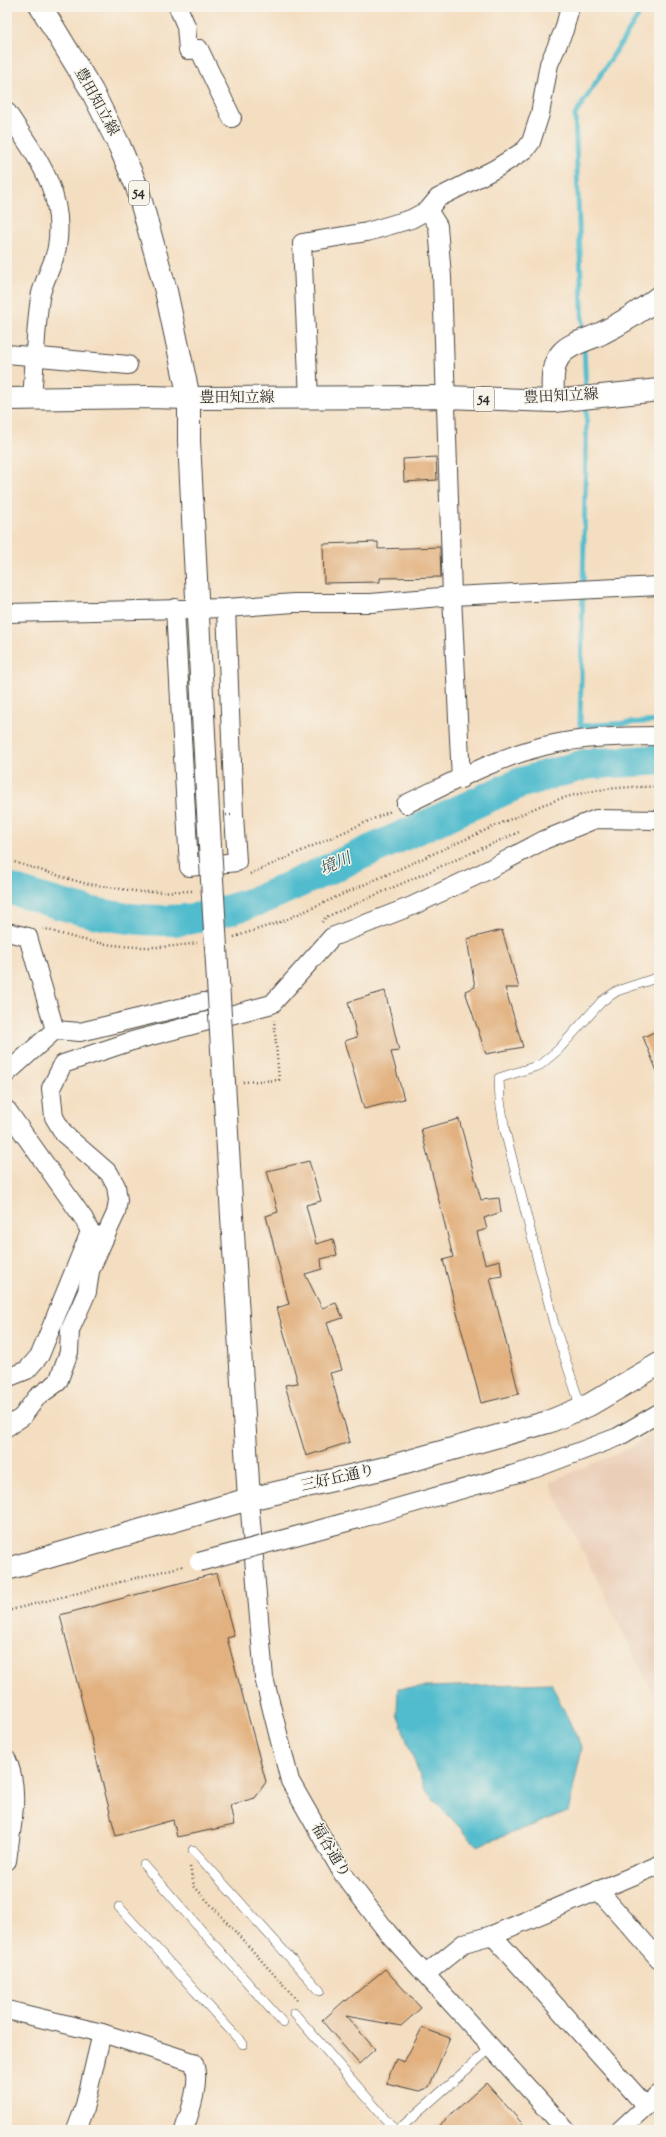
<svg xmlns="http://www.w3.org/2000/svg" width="666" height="2137" font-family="'Sorts Mill Goudy','Noto Serif JP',serif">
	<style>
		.built { fill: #eaceb7 }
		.water { fill: #51bccd; stroke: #3e747c }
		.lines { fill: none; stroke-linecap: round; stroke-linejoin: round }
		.stream { stroke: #51bccd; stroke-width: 5 }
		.river { stroke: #51bccd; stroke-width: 31 }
		.building { fill: #e2b17f }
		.lane-casing { stroke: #494642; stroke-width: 10 }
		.street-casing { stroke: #494642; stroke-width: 20 }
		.secondary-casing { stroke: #494642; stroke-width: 24 }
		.primary-casing { stroke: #494642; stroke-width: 24 }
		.path { stroke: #494642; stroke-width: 2.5; stroke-dasharray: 1 3; stroke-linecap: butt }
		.lane { stroke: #fff; stroke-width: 9 }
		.street { stroke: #fff; stroke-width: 18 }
		.secondary { stroke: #fff; stroke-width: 22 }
		.primary { stroke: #fff; stroke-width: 22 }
		.street-bridge-casing { stroke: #494642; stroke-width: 20; stroke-linecap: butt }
		.secondary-bridge-casing { stroke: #494642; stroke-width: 24; stroke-linecap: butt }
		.path-bridge { stroke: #494642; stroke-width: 2.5; stroke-dasharray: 1 3; stroke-linecap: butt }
		.street-bridge { stroke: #fff; stroke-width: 18 }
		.secondary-bridge { stroke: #fff; stroke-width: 22 }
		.labels { text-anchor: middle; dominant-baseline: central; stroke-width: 3; stroke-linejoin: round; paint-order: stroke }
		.shield { fill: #f7f3e8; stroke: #686764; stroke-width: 1 }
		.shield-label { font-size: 14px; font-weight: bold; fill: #2b2b2b }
		.street-label { font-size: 15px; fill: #2b2b2b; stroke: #f7f3e8 }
		.water-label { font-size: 16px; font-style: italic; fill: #36565c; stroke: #f7f3e8 }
	</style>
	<rect width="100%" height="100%" fill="#f7f3e8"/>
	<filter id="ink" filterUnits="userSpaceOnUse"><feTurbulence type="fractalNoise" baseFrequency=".025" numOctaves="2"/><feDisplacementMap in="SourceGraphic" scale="8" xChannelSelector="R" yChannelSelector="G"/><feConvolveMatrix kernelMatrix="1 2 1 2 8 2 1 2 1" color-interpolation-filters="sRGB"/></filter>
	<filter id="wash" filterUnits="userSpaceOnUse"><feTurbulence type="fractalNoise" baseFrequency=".012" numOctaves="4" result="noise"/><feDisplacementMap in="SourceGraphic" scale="16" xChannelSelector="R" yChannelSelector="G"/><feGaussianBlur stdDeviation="0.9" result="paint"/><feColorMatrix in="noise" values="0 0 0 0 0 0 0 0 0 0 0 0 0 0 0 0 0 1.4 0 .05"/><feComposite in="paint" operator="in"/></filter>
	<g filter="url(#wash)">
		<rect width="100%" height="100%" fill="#f4dec1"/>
		<polygon class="built" points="659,1428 659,1706 549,1482 630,1448"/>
		<polygon class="water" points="551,1683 582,1748 568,1812 477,1846 425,1790 397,1714 398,1688"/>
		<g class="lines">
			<g class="stream">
				<polyline points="583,334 575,115 644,7"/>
				<polyline points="584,346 586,392"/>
				<polyline points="587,402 580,726 659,721"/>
			</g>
			<path class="river" d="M7 888C65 907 127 926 190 919 214 916 237 907 260 900L520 783 587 764 659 760"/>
		</g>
		<g id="blocks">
			<g class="building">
				<polygon points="436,457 437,480 404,482 403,459"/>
				<polygon points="378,542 378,549 440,547 441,577 380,578 380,582 324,583 323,544"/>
				<polygon points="502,930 519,988 505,988 523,1047 486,1054 465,991 475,987 467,939"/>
				<polygon points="385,991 399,1051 391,1052 404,1099 364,1109 345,1041 357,1037 348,1002"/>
				<polygon points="659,1030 659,1076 643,1037"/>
				<polygon points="459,1119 481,1200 499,1198 501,1212 484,1218 487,1229 477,1232 485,1264 500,1260 502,1276 490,1278 519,1394 481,1403 443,1260 453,1257 421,1129"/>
				<polygon points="309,1161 321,1201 306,1205 316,1244 333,1239 337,1255 321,1259 322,1269 305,1274 322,1308 336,1303 343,1318 327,1323 342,1370 330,1373 350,1442 306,1456 285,1385 298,1383 277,1308 289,1304 266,1216 278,1212 267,1171"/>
				<polygon points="217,1573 234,1636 227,1638 266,1782 255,1798 230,1805 234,1825 177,1837 173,1820 116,1836 60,1615"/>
				<polygon points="385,1969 421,2008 401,2026 346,2016 375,2049 359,2064 322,2021 345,2000 346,2001"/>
				<polygon points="422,2028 450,2038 429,2087 419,2091 386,2083 396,2059 404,2062"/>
				<polygon points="486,2083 528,2130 434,2130"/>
			</g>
		</g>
	</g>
	<g filter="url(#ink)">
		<use href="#blocks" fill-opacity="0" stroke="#494642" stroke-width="1"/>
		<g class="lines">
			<defs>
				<g id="lane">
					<polyline points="581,1408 554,1324 505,1131 500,1100 499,1078 540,1065 558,1050 602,1001 617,991 659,977"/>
					<polyline points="193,1850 320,1991"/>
					<polyline points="144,1865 283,2023"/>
					<polyline points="119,1907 243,2044"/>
					<polyline points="294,2013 395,2130"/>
					<polyline points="398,2130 492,2047"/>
				</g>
				<g id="street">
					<polyline points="178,7 186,26 188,50 199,49 232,118"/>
					<path d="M7 112C35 155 66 192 57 247 54 265 43 280 40 298 35 331 35 365 32 398"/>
					<polyline points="428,210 438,226 442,277 452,596 461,779"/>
					<polyline points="7,354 128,365"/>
					<polyline points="309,399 302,243 367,232 411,219 428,210 438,198 495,169 525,150 531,142 540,114 549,64 564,30 570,7"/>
					<polyline points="175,608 189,867 237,862 234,815 226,608"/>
					<polyline points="7,613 226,608 294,603 371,603 452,596 659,586"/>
					<path d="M406 804C451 783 496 758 544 746 582 737 620 736 659 736"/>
					<polyline points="7,932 28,937 55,1030"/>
					<polyline points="7,1073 55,1030 80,1032 204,1002"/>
					<polyline points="7,1110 84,1219 90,1232 40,1355 27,1370 7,1378"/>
					<polyline points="90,1232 104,1239 116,1213 118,1200 116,1186 109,1173 64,1134 54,1117 51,1088 63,1064 132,1041 272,1004 332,937 412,906 484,872 544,840 596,819 659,820"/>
					<polyline points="7,1427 22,1417 37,1397 58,1382 69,1352 70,1330 87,1292 90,1271 104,1239"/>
					<polyline points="249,1499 264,1678 290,1781 343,1874 388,1933 566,2130"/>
					<polyline points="358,1519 536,1468 618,1437 659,1413"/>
					<path d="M7 1760C21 1792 11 1827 7 1861"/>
					<polyline points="598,1890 659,1959"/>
					<polyline points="492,1935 646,2106"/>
					<polyline points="426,1974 464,1943 492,1935 659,1865"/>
					<path d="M7 2010 102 2033 193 2062C202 2078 190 2113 184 2130"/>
					<polyline points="76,2130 84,2109 102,2033"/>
					<polyline points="620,2130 659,2094"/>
				</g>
				<g id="secondary">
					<polyline points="7,399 149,397 189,398 189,441 208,812"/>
					<path d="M553 401C553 385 550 367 561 354 571 342 589 340 602 333 622 323 641 311 659 297"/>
					<polyline points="224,1083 249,1499"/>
					<polyline points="7,1569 249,1499 381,1469 548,1422 589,1405 659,1364"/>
				</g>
				<polyline id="primary" points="41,7 92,91 119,145 137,187 166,291 189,398 445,397 553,401 659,390"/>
			</defs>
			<use href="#lane" class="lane-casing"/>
			<use href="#street" class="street-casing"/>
			<use href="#secondary" class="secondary-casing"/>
			<use href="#primary" class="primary-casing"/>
			<g class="path">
				<polyline points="7,860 83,883 141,892 194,891"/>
				<polyline points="250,874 391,811"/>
				<polyline points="322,922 326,917 521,831"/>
				<path d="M43 928C93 946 145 952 197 943"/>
				<path d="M234 937 283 921 542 805C583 790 616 786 659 787"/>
				<polyline points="243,1082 279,1080 274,1020"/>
				<polyline points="7,1611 183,1566"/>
				<polyline points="190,1867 194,1886 297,2000"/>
			</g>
			<use href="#lane" class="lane"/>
			<use href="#street" class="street"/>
			<use href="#secondary" class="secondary"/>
			<use href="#primary" class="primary"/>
			<defs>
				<polyline id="street-bridge" points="199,1562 358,1519"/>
				<polyline id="secondary-bridge" points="208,812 224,1083"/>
			</defs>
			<use href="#street-bridge" class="street-bridge-casing"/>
			<use href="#secondary-bridge" class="secondary-bridge-casing"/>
			<polyline class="path-bridge" points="226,815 234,815"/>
			<use href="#street-bridge" class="street-bridge"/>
			<use href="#secondary-bridge" class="secondary-bridge"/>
		</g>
	</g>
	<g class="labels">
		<g class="shield">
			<rect x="129" y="181" width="20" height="24" rx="3"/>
			<rect x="474" y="387" width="20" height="24" rx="3"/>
		</g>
		<g class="shield-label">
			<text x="139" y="193">54</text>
			<text x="484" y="399">54</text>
		</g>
		<g class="street-label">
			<text transform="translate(96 102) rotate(61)">豊田知立線</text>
			<text transform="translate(561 397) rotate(-3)">豊田知立線</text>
			<text x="237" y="398">豊田知立線</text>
			<text transform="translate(338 1479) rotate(-13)">三好丘通り</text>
			<text transform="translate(330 1851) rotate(59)">福谷通り</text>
		</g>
		<g class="water-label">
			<text transform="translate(336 865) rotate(-24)">境川</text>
		</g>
	</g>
	<rect width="666" height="2137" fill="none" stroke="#f7f3e8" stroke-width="24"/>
</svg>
